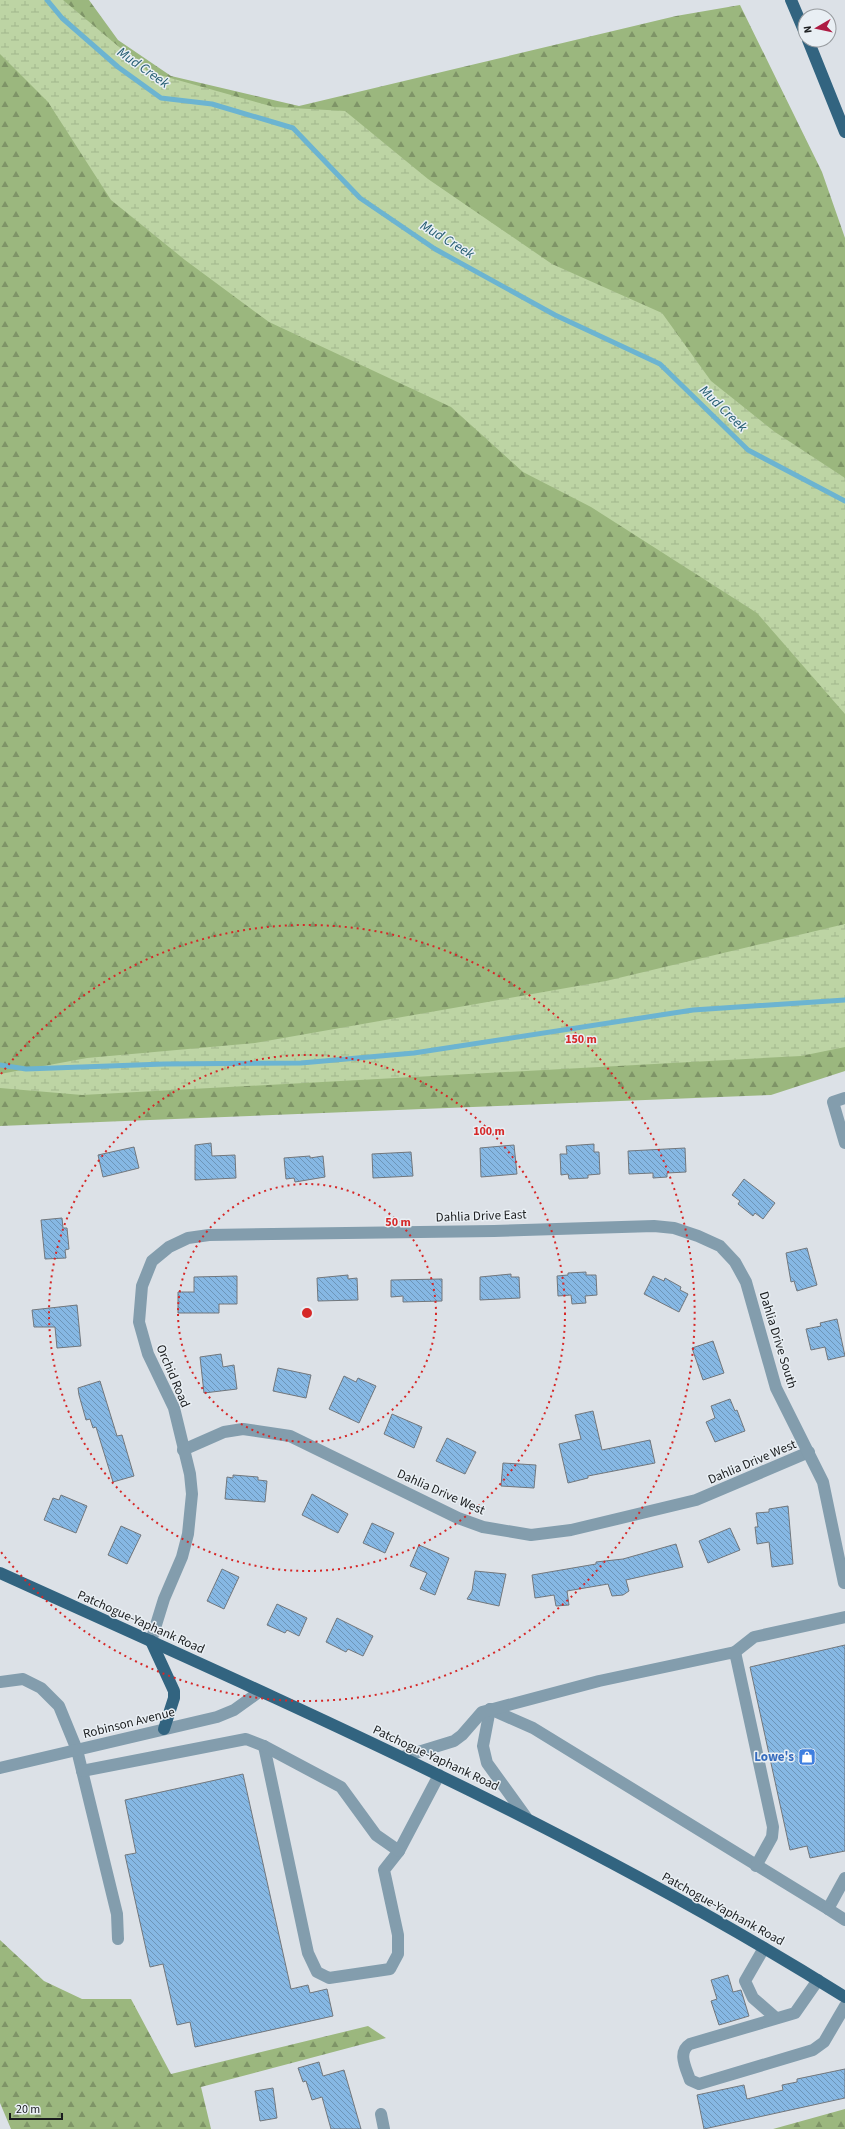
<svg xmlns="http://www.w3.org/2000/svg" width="845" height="2129" font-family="'Source Sans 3',sans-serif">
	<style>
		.forest { fill: url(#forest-firs) }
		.wetland { fill: url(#wetland-marsh) }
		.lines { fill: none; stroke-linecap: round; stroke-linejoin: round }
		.stream { stroke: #6cb4d1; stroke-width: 5 }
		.building { fill: url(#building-back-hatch); stroke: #72777c }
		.minor { stroke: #839dad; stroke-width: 12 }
		.major { stroke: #326480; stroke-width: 12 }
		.ring { fill: none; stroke: #d62828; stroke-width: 2; stroke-dasharray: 2 4 }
		.labels { text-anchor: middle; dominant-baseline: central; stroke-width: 3; stroke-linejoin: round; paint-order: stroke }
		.street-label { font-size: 13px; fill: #1b1d1f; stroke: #e9eff4 }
		.shop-label { font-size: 13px; font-weight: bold; fill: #366cbe; stroke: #e9eff4; text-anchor: end }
		.water-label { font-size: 14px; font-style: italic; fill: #235c71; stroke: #e9eff4 }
		.centre { fill: #d62828; stroke: #e9eff4; stroke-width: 2 }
		.ring-label { font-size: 12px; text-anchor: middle; font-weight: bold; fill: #d62828; stroke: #e9eff4; stroke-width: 3; stroke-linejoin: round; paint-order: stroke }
	</style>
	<defs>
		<pattern id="forest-firs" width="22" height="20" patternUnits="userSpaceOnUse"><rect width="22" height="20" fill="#9bb77e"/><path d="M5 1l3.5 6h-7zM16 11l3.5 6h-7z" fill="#7e9467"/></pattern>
		<pattern id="wetland-marsh" width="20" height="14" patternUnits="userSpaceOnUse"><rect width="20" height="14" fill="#bdd4a4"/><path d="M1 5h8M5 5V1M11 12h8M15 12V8" fill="none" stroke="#a2b68d"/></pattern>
		<pattern id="building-back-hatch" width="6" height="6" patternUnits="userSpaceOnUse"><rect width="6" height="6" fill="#86b8e4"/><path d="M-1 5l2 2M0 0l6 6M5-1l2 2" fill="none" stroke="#6d95b8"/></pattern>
	</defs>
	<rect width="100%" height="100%" fill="#dce1e7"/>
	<g class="forest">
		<polygon points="0,0 89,0 118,40 171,76 299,106 676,16 740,5 822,172 845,238 845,1071 771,1095 0,1126"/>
		<polygon points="0,1940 44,1981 82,1999 131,1999 171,2074 368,2026 386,2038 201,2087 211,2129 11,2129 0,2103"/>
		<polygon points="845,2109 845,2129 773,2129"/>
	</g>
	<g class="wetland">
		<polygon points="0,0 63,0 149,72 274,107 345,111 428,179 552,264 662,313 711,381 775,432 845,478 845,714 757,613 591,507 523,472 451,407 269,322 185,260 111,200 48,102 0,54"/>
		<polygon points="845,924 845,1047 801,1056 82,1095 0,1088 0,1074 87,1058 255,1043 606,981"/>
	</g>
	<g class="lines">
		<g class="stream">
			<polyline points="47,0 62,18 118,67 161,98 212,104 293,128 360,198 435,249 555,315 660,364 748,450 845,501"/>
			<polyline points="0,1065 26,1069 164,1064 301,1063 414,1053 693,1010 845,1000"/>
		</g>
	</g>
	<g class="building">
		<polygon points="211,1143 212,1156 235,1155 236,1178 195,1180 195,1145"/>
		<polygon points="594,1144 594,1152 599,1152 600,1174 588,1175 588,1178 569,1179 568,1174 561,1175 560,1154 567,1154 566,1146"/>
		<polygon points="514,1145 517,1174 481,1177 480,1148"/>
		<polygon points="134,1147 139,1168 103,1177 98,1155"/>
		<polygon points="685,1148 686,1172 667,1173 667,1177 653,1178 653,1173 629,1174 628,1151"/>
		<polygon points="411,1152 413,1176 373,1178 372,1154"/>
		<polygon points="310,1156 310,1158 323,1156 325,1177 295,1182 294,1178 286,1179 284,1158"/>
		<polygon points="744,1179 775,1203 763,1219 755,1213 753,1216 738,1204 740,1201 732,1195"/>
		<polygon points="62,1218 63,1228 67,1228 69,1249 65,1250 66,1258 45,1259 41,1220"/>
		<polygon points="807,1248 817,1285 797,1291 794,1281 791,1282 786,1253"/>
		<polygon points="586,1272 586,1275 596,1275 597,1295 585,1296 586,1303 572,1304 571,1295 558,1296 557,1276 568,1275 568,1273"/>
		<polygon points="511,1274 511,1277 519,1277 520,1298 480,1300 480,1277"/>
		<polygon points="348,1275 348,1279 357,1278 358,1300 318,1301 317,1278"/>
		<polygon points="237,1276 237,1304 219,1304 219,1313 178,1313 178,1292 194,1292 194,1277"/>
		<polygon points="653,1276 664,1281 665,1278 681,1287 680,1290 688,1294 679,1312 644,1294"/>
		<polygon points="442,1279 442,1301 403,1302 403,1296 391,1297 391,1280"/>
		<polygon points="77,1305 81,1346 57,1348 55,1327 34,1327 32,1310"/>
		<polygon points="837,1319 845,1356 828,1360 825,1347 811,1350 806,1329 821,1326 820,1323"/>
		<polygon points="713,1341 724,1373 703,1380 692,1348"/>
		<polygon points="221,1354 223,1367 234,1365 237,1389 204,1393 200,1357"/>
		<polygon points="278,1368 311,1375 306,1398 273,1391"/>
		<polygon points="344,1376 356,1382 358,1378 376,1386 359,1423 329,1409"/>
		<polygon points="100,1381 117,1436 122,1435 134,1476 113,1482 96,1427 93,1428 90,1419 86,1420 79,1395 78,1388"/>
		<polygon points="730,1399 735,1411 737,1410 745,1431 715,1442 706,1422 715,1418 711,1406"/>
		<polygon points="593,1411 602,1450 650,1440 655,1463 588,1476 588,1478 568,1483 559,1444 581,1439 575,1415"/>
		<polygon points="392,1414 422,1427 414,1448 384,1434"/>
		<polygon points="447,1438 476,1452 465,1474 436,1461"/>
		<polygon points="503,1463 536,1465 534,1488 501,1486"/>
		<polygon points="233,1475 258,1477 258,1480 267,1481 265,1502 225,1499 227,1477 233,1478"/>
		<polygon points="312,1494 348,1514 338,1533 302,1515"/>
		<polygon points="61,1495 87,1506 76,1533 44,1520 53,1498 59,1500"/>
		<polygon points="788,1506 793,1564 772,1567 769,1542 757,1544 755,1527 758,1527 756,1513 769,1512 769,1509"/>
		<polygon points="372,1523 394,1533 385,1553 363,1543"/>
		<polygon points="121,1526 141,1535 127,1564 108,1555"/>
		<polygon points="730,1528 740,1550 708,1563 699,1541"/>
		<polygon points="676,1544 683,1567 626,1580 629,1591 623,1595 612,1596 608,1584 567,1591 569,1605 556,1606 554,1595 535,1598 532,1575 596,1564 596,1562 623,1559"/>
		<polygon points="419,1545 449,1558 435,1595 420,1589 427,1573 410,1566"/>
		<polygon points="222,1569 239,1577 224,1609 207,1601"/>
		<polygon points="475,1571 506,1574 499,1606 467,1599 472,1591"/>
		<polygon points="277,1604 307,1618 299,1636 287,1630 285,1633 267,1625"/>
		<polygon points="337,1618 373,1636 363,1656 348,1649 346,1652 326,1642"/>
		<polygon points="845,1645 845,1851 810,1858 807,1846 790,1850 750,1667"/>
		<polygon points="243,1774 291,1989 308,1985 310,1993 327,1989 333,2016 195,2047 190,2022 177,2025 163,1964 150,1967 125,1855 136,1853 125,1800"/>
		<polygon points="728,1975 733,1992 741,1990 749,2016 719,2025 711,2001 717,1999 711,1980"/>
		<polygon points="319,2062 323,2076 344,2070 361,2129 331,2129 322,2097 312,2100 306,2081 303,2082 298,2068"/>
		<polygon points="845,2069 845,2098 704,2129 697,2095 744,2085 747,2099 783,2090 782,2085 797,2082 797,2079"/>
		<polygon points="273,2088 277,2118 260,2121 255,2091"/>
	</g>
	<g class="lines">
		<g class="minor">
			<polyline points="845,1098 833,1102 845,1143"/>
			<polyline points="183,1450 224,1432 243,1429 290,1436 458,1518 483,1527 531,1535 571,1530 696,1500 809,1452"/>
			<polyline points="151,1641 164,1599 182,1557 188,1534 192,1494 190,1474 174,1408 148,1354 139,1322 142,1286 152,1261 169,1247 188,1238 209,1235 494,1231 654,1226 674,1228 698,1236 720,1246 735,1262 746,1282 776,1388 823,1482 844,1583"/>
			<polyline points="735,1652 754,1637 845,1617"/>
			<polyline points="0,1682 23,1679 41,1688 59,1706 77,1750 117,1914 118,1939"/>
			<polyline points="490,1709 533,1728 828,1909 845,1878"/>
			<polyline points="490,1709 483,1746 487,1763 526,1817"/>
			<polyline points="264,1746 308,1953 317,1972 329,1978 390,1969 398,1954 398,1935 384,1870 399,1851"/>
			<polyline points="402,1757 454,1741 462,1735 482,1712 599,1681 735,1652 773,1827 772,1837 756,1866"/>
			<polyline points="0,1768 217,1717 234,1710 259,1692"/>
			<polyline points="82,1771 246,1739 264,1746 341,1787 376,1835 399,1851 439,1775"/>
			<polyline points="828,1909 845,1920"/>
			<polyline points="764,1948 745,1981 753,1998 776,2018"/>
			<path d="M818 1980 795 2013 690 2044C677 2052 686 2068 690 2080L699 2084 813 2050 824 2042 845 2006"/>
			<polyline points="381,2114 384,2129"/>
		</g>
		<g class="major">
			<polyline points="791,0 805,33"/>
			<polyline points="808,40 845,132"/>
			<path d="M0 1573C287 1703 577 1829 845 1997"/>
			<polyline points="151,1641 174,1691 174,1698 164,1729"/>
		</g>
	</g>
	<g class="ring">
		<circle cx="307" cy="1313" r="129"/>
		<circle cx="307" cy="1313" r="258"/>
		<path d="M1 1074A388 388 0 1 1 1 1552"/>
	</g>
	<defs>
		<symbol id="shop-square" viewBox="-11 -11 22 22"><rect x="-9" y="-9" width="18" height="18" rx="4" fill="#3f7fe0" stroke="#e9eff4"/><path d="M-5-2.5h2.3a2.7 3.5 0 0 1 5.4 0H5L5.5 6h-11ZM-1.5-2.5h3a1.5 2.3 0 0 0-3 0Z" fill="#fff"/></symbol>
	</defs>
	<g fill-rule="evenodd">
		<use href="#shop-square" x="797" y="1747" width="20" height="20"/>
	</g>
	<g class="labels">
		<g class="street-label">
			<text transform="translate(481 1216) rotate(-2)">Dahlia Drive East</text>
			<text transform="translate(778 1340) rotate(73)">Dahlia Drive South</text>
			<text transform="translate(173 1376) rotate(67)">Orchid Road</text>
			<text transform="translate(752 1462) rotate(-23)">Dahlia Drive West</text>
			<text transform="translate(441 1492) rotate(24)">Dahlia Drive West</text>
			<text transform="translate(141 1622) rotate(24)">Patchogue-Yaphank Road</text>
			<text transform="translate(129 1723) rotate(-14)">Robinson Avenue</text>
			<text transform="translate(436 1758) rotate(25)">Patchogue-Yaphank Road</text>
			<text transform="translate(723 1909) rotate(29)">Patchogue-Yaphank Road</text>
		</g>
		<g class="shop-label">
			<text x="794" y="1757">Lowe's</text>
		</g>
		<g class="water-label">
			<text transform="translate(143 68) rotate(35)">Mud Creek</text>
			<text transform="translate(447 240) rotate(31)">Mud Creek</text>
			<text transform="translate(723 409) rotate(44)">Mud Creek</text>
		</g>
	</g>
	<circle cx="307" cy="1313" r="6" class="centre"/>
	<g class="ring-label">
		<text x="581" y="1043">150 m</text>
		<text x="489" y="1135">100 m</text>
		<text x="398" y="1226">50 m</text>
	</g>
	<g transform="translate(817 28) rotate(261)"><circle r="19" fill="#e9eff4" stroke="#979b9f"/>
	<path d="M0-3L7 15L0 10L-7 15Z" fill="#ae1b43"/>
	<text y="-6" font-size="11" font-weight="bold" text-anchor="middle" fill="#1b1d1f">N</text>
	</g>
	<path d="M10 2113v6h52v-6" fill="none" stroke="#1b1d1f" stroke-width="2"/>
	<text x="16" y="2113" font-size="12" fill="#1b1d1f" stroke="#e9eff4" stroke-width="3" paint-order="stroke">20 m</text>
</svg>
